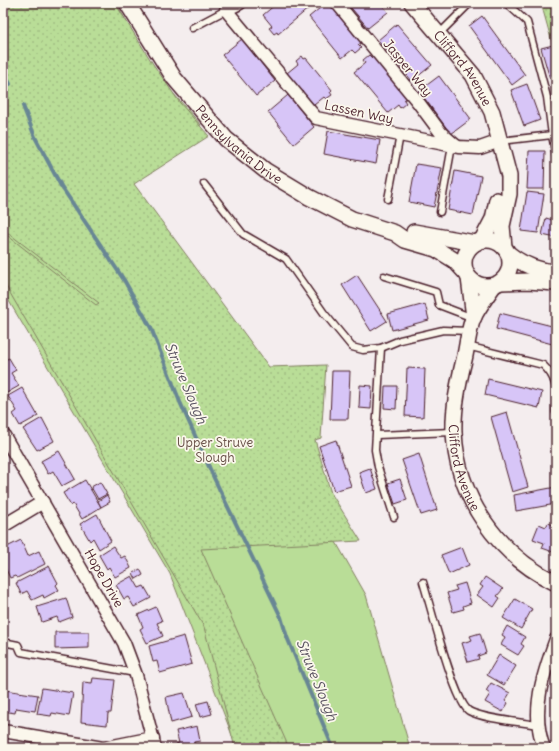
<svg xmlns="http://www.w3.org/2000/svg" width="559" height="751" font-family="Delius,sans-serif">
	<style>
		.grass { fill: #b9dd97; stroke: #827e61 }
		.park { fill: url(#park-dots); stroke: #827e61 }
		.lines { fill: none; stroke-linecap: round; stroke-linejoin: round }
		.stream { stroke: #688694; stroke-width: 4 }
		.building { fill: #d7c5f7; stroke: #4a1f2b }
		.service-casing { stroke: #4a1f2b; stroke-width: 9 }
		.minor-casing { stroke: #4a1f2b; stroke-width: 15 }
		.tertiary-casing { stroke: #4a1f2b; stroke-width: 18 }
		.service { stroke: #fbf7ec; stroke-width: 6 }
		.minor { stroke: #fbf7ec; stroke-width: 12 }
		.tertiary { stroke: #fbf7ec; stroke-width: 15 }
		.labels { text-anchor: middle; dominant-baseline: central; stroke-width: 3.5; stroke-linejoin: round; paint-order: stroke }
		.street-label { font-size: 13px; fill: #4a1f2b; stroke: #fbf7ec }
		.park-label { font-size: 13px; fill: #664e46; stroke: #fbf7ec }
		.water-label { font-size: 14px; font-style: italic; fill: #595260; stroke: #fbf7ec }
	</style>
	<defs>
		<pattern id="park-dots" width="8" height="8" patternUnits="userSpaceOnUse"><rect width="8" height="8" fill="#b9dd97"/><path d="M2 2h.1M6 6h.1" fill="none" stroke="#a1bd82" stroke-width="1.8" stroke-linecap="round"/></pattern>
	</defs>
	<rect width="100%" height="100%" fill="#f4edee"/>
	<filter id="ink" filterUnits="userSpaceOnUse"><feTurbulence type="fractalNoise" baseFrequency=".025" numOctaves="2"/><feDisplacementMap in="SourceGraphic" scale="8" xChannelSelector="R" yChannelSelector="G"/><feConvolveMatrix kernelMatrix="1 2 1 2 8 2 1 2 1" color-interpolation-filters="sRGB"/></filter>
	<g filter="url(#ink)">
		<polygon class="grass" points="3,3 116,3 158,76 201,125 121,176 257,403 366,595 410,748 237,748 170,574 3,291"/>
		<g class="park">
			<polygon points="3,3 115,3 153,64 180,103 209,136 134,184 269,367 326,365 321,438 315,440 331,493 361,541 201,549 289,748 235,748 204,627 3,281 3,232 96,305 99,303 3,229"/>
			<polygon points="541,3 556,3 556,57"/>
		</g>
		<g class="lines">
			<g class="stream">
				<polyline points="3,71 10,84"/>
				<polyline points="23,106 35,137 61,186 124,280 151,328 180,402 214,478 281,617 287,637 333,748"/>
			</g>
		</g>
		<g class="building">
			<polygon points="277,3 315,3 278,34 277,32 274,34 269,28 272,26 263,15"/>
			<polygon points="320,3 329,3 361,43 358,45 361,48 355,53 352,50 342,58 309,17 320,8 317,5"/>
			<polygon points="347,3 380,3 388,12 368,28"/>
			<polygon points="482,16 525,75 512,85 469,26"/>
			<polygon points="397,24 432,65 412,81 378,40"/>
			<polygon points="242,39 275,81 256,96 222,55"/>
			<polygon points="553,45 556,57 556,77 550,79 541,48"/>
			<polygon points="369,55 372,58 373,56 407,98 404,100 406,103 400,108 398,105 388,113 354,72 365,63 363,60"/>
			<polygon points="302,56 304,59 306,58 332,90 330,92 332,95 326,99 324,97 314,105 287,73 298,64 296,61"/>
			<polygon points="439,76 471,119 451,134 419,91"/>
			<polygon points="527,84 540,120 524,126 511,90"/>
			<polygon points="288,95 314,127 294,144 268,112"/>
			<polygon points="328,131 380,140 376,164 324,154"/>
			<polygon points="529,151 545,151 544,189 527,189"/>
			<polygon points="416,164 442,168 434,207 409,202"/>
			<polygon points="455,171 481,176 473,215 448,210"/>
			<polygon points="527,192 544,194 538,233 521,231"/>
			<polygon points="546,218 556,221 556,238 542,235"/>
			<polygon points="357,275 387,321 371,331 342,285"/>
			<polygon points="425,304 429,320 392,330 388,314"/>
			<polygon points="500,313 556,327 556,345 496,329"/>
			<polygon points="9,358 16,370 11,373 19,386 3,395 3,361"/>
			<polygon points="407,368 425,369 423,417 405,416"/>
			<polygon points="332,371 350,371 348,419 330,419"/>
			<polygon points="488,379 542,392 539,408 485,395"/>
			<polygon points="360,385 372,386 371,409 359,408"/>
			<polygon points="385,386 397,386 396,409 384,408"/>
			<polygon points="22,388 38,416 20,426 13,414 17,411 8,396"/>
			<polygon points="507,412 528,487 512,492 491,417"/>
			<polygon points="42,418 54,441 37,450 23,429"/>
			<polygon points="336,440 351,486 334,491 319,446"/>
			<polygon points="59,451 75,479 62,486 53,471 48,474 41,461"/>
			<polygon points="419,454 437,510 421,515 402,460"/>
			<polygon points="370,468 377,489 366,493 359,472"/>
			<polygon points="400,479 407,500 395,504 388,483"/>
			<polygon points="85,480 101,507 82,519 73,504 71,506 63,493"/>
			<polygon points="100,482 107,494 98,499 91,487"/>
			<polygon points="556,487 556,504 516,511 514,495"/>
			<polygon points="107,495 110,502 101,507 98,501"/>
			<polygon points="97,514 111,541 99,549 93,538 90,541 80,524"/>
			<polygon points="548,523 556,526 556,553 542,548 544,543 533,539 539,524 546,527"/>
			<polygon points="21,540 28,556 39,551 45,564 17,578 15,576 10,578 3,563 3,549"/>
			<polygon points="113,546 121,558 125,556 131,568 115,577 109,567 107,569 99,555"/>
			<polygon points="462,547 469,565 449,574 441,555"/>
			<polygon points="49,566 58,583 56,585 59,590 44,598 43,595 32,600 27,591 21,594 16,583"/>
			<polygon points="140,569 143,575 136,579 133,573"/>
			<polygon points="132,576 139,588 144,586 151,598 134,607 128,597 124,599 116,585"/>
			<polygon points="485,577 503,589 497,596 500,598 494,607 477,595 483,587 480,585"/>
			<polygon points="465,583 471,603 463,606 464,609 453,612 447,593 457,590 455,586"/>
			<polygon points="66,598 72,617 59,622 57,617 42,622 37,607"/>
			<polygon points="515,599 532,609 521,629 503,618"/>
			<polygon points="156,607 162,621 157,623 163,636 147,643 140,629 143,627 138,615"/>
			<polygon points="507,626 525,637 521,644 524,646 518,655 501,645 505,637 502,635"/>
			<polygon points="55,632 89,632 89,648 55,649"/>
			<polygon points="480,633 486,653 478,656 479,659 468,662 462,643 472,640 470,636"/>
			<polygon points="184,636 192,664 160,673 157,661 153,662 149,646"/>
			<polygon points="499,655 516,666 504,685 487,675"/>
			<polygon points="93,678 115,680 111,713 108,713 107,725 81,722 83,682 92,683"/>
			<polygon points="491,683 510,693 505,701 508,703 503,712 485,702 490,694 486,691"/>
			<polygon points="42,688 73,693 69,716 52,713 51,716 37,714"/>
			<polygon points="5,690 38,695 35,711 16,708 15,713 3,711"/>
			<polygon points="184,693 192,717 171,723 166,697"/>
			<polygon points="208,701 212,714 200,717 196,704"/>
			<polygon points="197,726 200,741 194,742 196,748 177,748 176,744 179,743 176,731"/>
			<polygon points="462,746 508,747 462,748"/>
		</g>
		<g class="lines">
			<defs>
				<g id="service">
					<polyline points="506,3 527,22 547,97 552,135"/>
					<polyline points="192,28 226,10"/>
					<polyline points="439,34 470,3"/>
					<polyline points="500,141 552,135 556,156"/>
					<polyline points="204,184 243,234 286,259 324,313 352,347 363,350 381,348 400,340 443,330 469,331"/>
					<polyline points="388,199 400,135"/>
					<polyline points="440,212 452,146"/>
					<polyline points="384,276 436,292 439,305 473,318"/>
					<path d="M467 346 543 365C559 380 556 392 556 412"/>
					<polyline points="381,348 375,450 378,467 394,517"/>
					<polyline points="377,435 453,432"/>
					<path d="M423 582C430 604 454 701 469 711 483 719 521 722 538 725"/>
					<polyline points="3,642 18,645 21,652 135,673"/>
				</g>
				<g id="minor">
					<polyline points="240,3 226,10 316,118 459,147 480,148 500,141"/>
					<polyline points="337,3 418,102 441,133 456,146"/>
					<polyline points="3,434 124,643 136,675 155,748"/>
					<polyline points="3,526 43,502"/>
					<polyline points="3,731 103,748 153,738"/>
					<path d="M544 748C530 712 543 674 556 639"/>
				</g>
				<g id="tertiary">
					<path id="s1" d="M127 3 174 78 226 139 266 171 309 197 352 219 395 233 405 240 436 249 454 260 465 272"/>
					<path id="s2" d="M412 3 473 75 492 112 509 176V194L502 226 504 247"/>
					<polyline points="414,232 475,243"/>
					<circle cx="487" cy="263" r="23"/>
					<polyline points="482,240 493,219 497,200"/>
					<path d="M509 254C523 265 538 271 556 272"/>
					<polyline points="469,278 474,317"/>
					<polyline points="501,282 528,281 556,283"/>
					<path id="s3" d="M494 285C487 295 480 305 474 316 469 326 467 348 464 360 458 384 453 408 454 432 457 498 498 555 556 583"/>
				</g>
			</defs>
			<use href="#service" class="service-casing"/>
			<use href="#minor" class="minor-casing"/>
			<use href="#tertiary" class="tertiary-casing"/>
			<use href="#service" class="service"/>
			<use href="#minor" class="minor"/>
			<use href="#tertiary" class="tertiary"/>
		</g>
	</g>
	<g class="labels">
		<g class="street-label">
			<text transform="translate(408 68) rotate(51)">Jasper Way</text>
			<text stroke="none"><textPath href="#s2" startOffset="83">Clifford Avenue</textPath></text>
			<text transform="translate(359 112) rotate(12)">Lassen Way</text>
			<text stroke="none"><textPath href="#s1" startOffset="182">Pennsylvania Drive</textPath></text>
			<text stroke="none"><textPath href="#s3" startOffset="192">Clifford Avenue</textPath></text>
			<text transform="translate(104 578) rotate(60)">Hope Drive</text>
		</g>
		<g class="park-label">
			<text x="215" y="442">Upper Struve<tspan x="215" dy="15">Slough</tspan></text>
		</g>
		<g class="water-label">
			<text transform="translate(186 383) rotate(67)">Struve Slough</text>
			<text transform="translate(317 680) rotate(68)">Struve Slough</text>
		</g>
	</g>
	<rect width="559" height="751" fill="none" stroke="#fbf7ec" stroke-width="16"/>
	<rect x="8" y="8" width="543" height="735" fill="none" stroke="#4a1f2b" stroke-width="1.5" filter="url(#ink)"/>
</svg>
